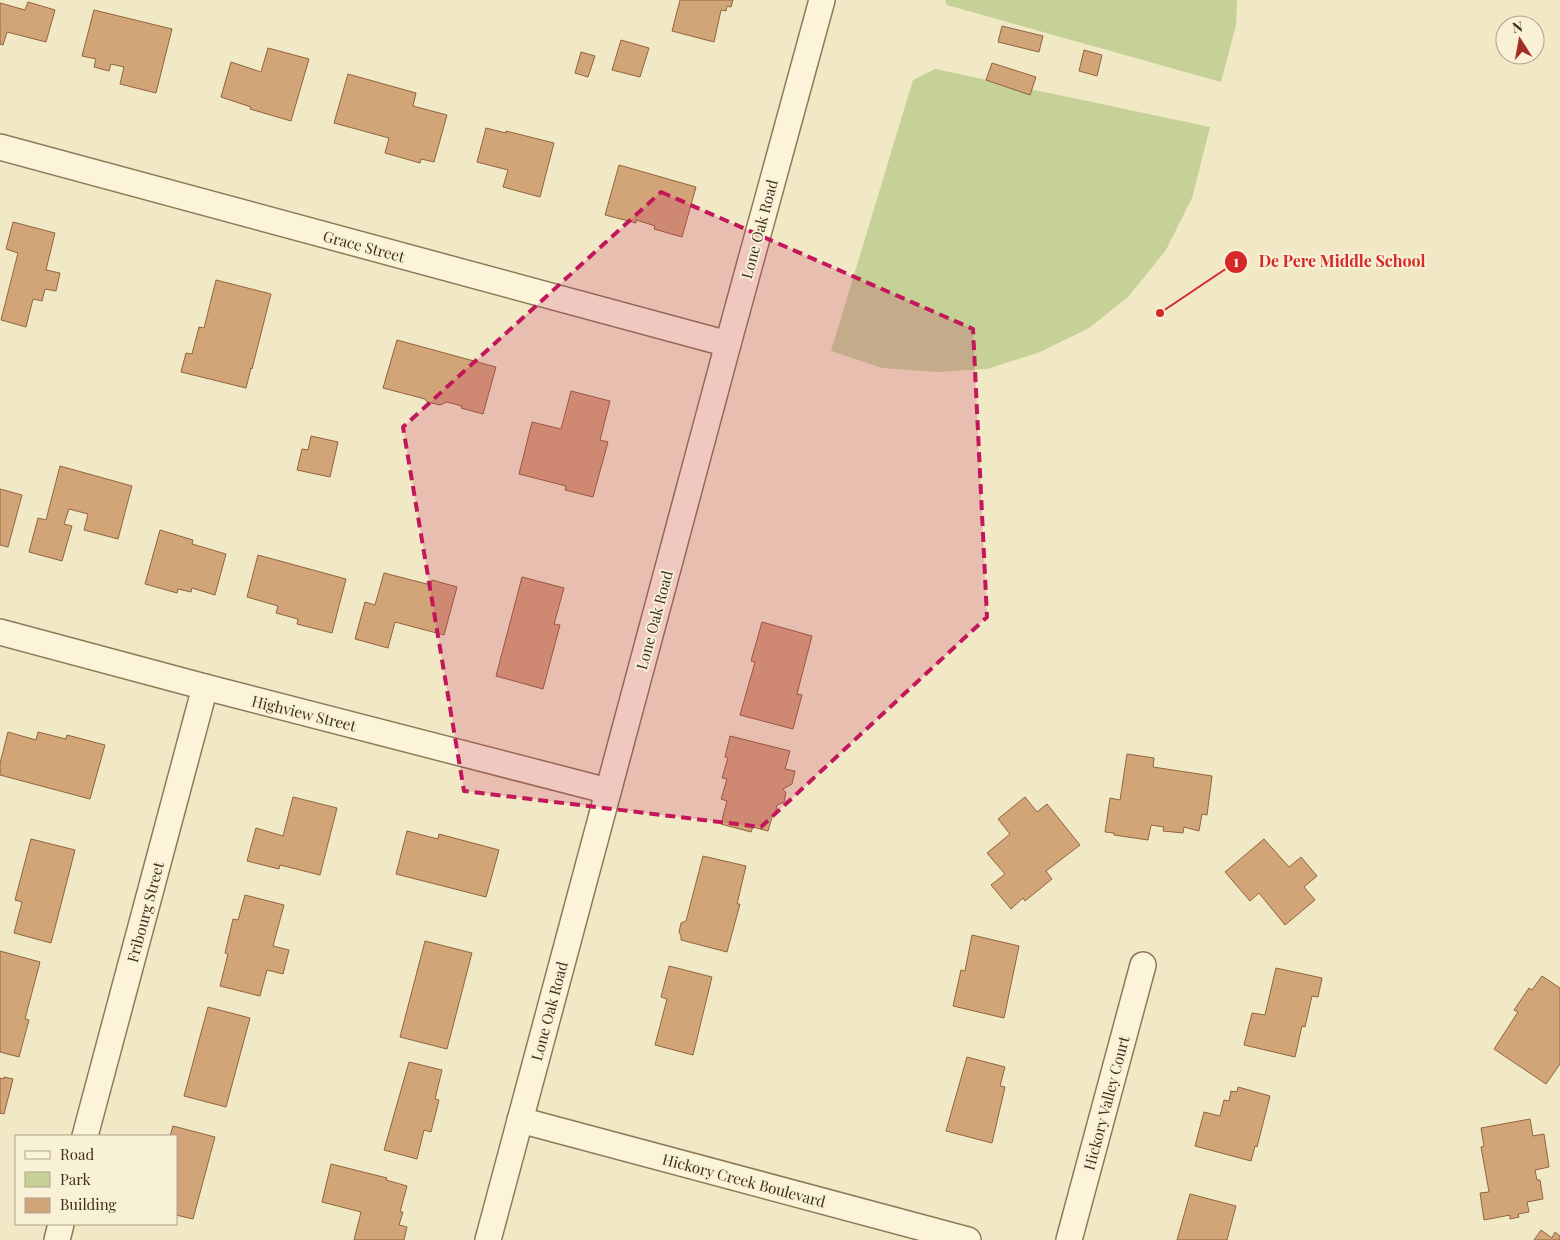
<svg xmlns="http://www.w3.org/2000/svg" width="1560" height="1240" font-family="'Playfair Display',serif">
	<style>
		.green { fill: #c5d197 }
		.building { fill: #d2a578; stroke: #8f653d }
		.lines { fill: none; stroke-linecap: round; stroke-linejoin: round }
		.minor-casing { stroke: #8e7a59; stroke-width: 28 }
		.minor { stroke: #fbf4d9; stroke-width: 25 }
		.marked { fill: #c2185b; fill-opacity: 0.2; stroke: #c2185b; stroke-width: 4; stroke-dasharray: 10 6; stroke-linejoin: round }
		.labels { text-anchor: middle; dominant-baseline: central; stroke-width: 4; stroke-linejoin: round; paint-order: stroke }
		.street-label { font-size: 15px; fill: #3d301e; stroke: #f8f1d5 }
		.leader { fill: none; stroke: #d62828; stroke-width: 2 }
		.callout-dot { fill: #d62828; stroke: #f8f1d5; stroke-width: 2 }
		.mark-label { font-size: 15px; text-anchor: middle; font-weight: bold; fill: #fff }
		.callout-label { font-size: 16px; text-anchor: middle; font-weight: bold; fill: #d62828; stroke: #f8f1d5; stroke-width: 4; stroke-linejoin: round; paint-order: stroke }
	</style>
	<rect width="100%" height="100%" fill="#f1e8c5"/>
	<g class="green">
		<polygon points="945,0 1237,0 1236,25 1221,82 947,5"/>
		<polygon points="935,69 1210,127 1192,198 1166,250 1128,297 1089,328 1040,352 987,369 937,372 882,368 831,351 913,80"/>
	</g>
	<g class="building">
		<polygon points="680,0 733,0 731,7 727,6 726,11 721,10 714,42 672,31"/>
		<polygon points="28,2 55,10 46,42 7,32 3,45 0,44 0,3 25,10"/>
		<polygon points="94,10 172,29 156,93 120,84 124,67 111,64 109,71 105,70 94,67 96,59 82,56"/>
		<polygon points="1002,26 1043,36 1039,52 998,42"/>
		<polygon points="621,40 649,48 640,77 612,70"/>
		<polygon points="268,48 309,59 291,121 250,109 251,107 221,97 231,62 261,72"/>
		<polygon points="1084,50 1102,55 1097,76 1079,71"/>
		<polygon points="581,52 595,56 588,77 575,73"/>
		<polygon points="992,63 1036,77 1030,95 986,80"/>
		<polygon points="348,74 416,93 413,106 447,115 434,162 421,159 420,163 385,153 389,138 334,123"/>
		<polygon points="486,128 506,133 506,131 554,143 540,197 503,187 508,170 477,162"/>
		<polygon points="619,165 696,187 682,237 654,229 655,226 646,223 636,220 636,223 605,215"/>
		<polygon points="13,222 55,233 46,270 60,273 56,291 45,289 42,301 33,299 26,327 1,320 18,253 6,249"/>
		<polygon points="216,280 271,294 252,369 251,368 246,388 181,372 186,353 192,354 199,327 204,328"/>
		<polygon points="397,340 496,367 483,414 461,408 462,406 447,402 440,405 427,402 425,399 383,388"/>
		<polygon points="571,391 610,401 600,440 608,442 593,497 565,490 566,486 519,474 532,422 561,429"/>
		<polygon points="311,436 338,442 330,477 297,470 302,449 308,450"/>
		<polygon points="60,466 132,486 118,539 84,530 88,514 69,509 64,524 72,526 62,561 29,552 38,518 46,520"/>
		<polygon points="0,489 22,495 8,547 0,545"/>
		<polygon points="160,530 193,540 192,544 226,554 215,595 192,588 191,592 178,589 177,593 145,584"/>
		<polygon points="258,555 346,579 332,633 297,624 298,619 276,613 278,606 247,597"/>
		<polygon points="384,573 431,585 432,580 457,587 444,635 395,622 388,648 355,639 365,602 375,605"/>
		<polygon points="522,577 564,588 554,624 560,625 543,689 496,676"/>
		<polygon points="762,622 812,636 797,694 802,695 793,729 740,715 755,662 751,661"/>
		<polygon points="8,732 36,740 38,732 66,739 67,735 105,745 90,799 0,775 0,763"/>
		<polygon points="730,736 790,751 785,769 795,771 792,784 783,789 786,793 784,802 777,805 775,815 773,814 768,831 753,827 751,832 721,824 727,801 721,799 727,779 722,778 728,758 725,757"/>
		<polygon points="1127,754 1154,758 1153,767 1212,776 1207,815 1202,814 1199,831 1184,827 1183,833 1163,831 1164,827 1151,825 1148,840 1114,835 1114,833 1105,832 1110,798 1120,800"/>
		<polygon points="293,797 337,808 320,875 280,865 279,869 247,861 256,828 283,836"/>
		<polygon points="1025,797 1037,812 1047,804 1080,845 1046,871 1052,879 1025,901 1023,898 1011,909 991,885 1005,874 987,853 1010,834 998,819"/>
		<polygon points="407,831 438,839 439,834 499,850 486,897 396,874"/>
		<polygon points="31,839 75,850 51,943 14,933 22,902 15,900"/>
		<polygon points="1264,839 1289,867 1301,857 1317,876 1304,887 1315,900 1285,925 1259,893 1250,901 1225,872"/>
		<polygon points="703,856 746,866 737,904 740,904 727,952 681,940 681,936 679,932 681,923 686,921"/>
		<polygon points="245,895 284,905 273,946 289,950 283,974 267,970 260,996 220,986 228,954 225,953 233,919 238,920"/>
		<polygon points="972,935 1019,946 1004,1018 953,1006 961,970 965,971"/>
		<polygon points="425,941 472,953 447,1049 400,1037"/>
		<polygon points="0,951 40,962 25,1019 29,1020 19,1057 0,1052"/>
		<polygon points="669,966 712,977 693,1055 655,1045 667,999 661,997"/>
		<polygon points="1276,968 1322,978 1318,997 1312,996 1305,1027 1302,1026 1295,1057 1244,1045 1252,1013 1265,1015"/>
		<polygon points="1542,976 1560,988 1560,1064 1546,1084 1494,1049 1518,1012 1514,1010 1529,988 1532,990"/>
		<polygon points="208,1007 250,1018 226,1107 184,1096"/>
		<polygon points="967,1057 1005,1067 1000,1086 1005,1087 992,1143 946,1131"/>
		<polygon points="409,1062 442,1070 435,1099 439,1100 431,1132 424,1130 417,1159 384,1150"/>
		<polygon points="4,1077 13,1079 4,1114 0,1113 0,1114 0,1078 4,1079"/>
		<polygon points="1238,1087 1270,1096 1257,1147 1255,1146 1251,1161 1195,1146 1204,1112 1220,1116 1224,1100 1229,1101 1231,1091 1237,1092"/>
		<polygon points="1530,1119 1533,1136 1544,1134 1549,1167 1535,1170 1537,1180 1540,1180 1543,1199 1527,1202 1529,1212 1518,1214 1519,1217 1510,1219 1510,1215 1484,1220 1480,1193 1489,1192 1481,1147 1484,1146 1481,1128"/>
		<polygon points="173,1126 215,1137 193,1219 176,1215 176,1136 170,1136"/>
		<polygon points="331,1164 387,1178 386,1180 407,1186 400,1212 403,1212 399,1225 407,1227 404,1240 354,1240 361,1212 322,1202"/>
		<polygon points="1190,1194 1236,1206 1227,1240 1177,1240"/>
		<polygon points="1541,1230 1552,1238 1555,1232 1560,1236 1560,1240 1534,1240"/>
	</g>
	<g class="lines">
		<defs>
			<g id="minor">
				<polyline points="0,147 728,344"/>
				<polyline points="0,632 205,687 608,791"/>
				<polyline points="520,1120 968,1240"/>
				<polyline points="85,1136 205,687"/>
				<polyline points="57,1240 61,1224"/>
				<polyline points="488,1240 728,344 822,0"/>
				<polyline points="1069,1240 1143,965"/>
			</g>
		</defs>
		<use href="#minor" class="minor-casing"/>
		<use href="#minor" class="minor"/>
	</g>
	<path class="marked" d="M661 192 973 329 987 617 761 827 464 791 403 427Z"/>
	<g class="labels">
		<g class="street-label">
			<text transform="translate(759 229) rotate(-75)">Lone Oak Road</text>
			<text transform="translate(364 246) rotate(15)">Grace Street</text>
			<text transform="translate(654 620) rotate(-75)">Lone Oak Road</text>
			<text transform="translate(304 713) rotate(14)">Highview Street</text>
			<text transform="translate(145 912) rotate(-75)">Fribourg Street</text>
			<text transform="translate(549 1011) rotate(-75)">Lone Oak Road</text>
			<text transform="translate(1106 1103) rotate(-75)">Hickory Valley Court</text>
			<text transform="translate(744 1180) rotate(15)">Hickory Creek Boulevard</text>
		</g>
	</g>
	<path class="leader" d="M1160 313L1236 262"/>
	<g class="callout-dot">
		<circle cx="1160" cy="313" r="5"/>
		<circle cx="1236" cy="262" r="12"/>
	</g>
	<g class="mark-label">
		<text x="1236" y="267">1</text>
	</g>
	<g class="callout-label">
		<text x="1342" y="267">De Pere Middle School</text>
	</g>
	<rect x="15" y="1135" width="162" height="90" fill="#f8f1d5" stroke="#ada48c"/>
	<rect x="25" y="1151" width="25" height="8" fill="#fbf4d9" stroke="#ada48c"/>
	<text x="60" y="1160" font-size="15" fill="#3d301e">Road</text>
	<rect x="25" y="1172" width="25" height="15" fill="#c5d197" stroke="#ada48c"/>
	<text x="60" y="1185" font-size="15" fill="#3d301e">Park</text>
	<rect x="25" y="1198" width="25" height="15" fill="#d2a578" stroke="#ada48c"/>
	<text x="60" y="1210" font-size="15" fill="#3d301e">Building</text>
	<g transform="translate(1520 40) rotate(349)"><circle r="24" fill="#f8f1d5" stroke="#ada48c"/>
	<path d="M0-4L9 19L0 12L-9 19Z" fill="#a12f25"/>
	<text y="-8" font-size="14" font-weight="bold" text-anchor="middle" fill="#3d301e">N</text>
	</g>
</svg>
